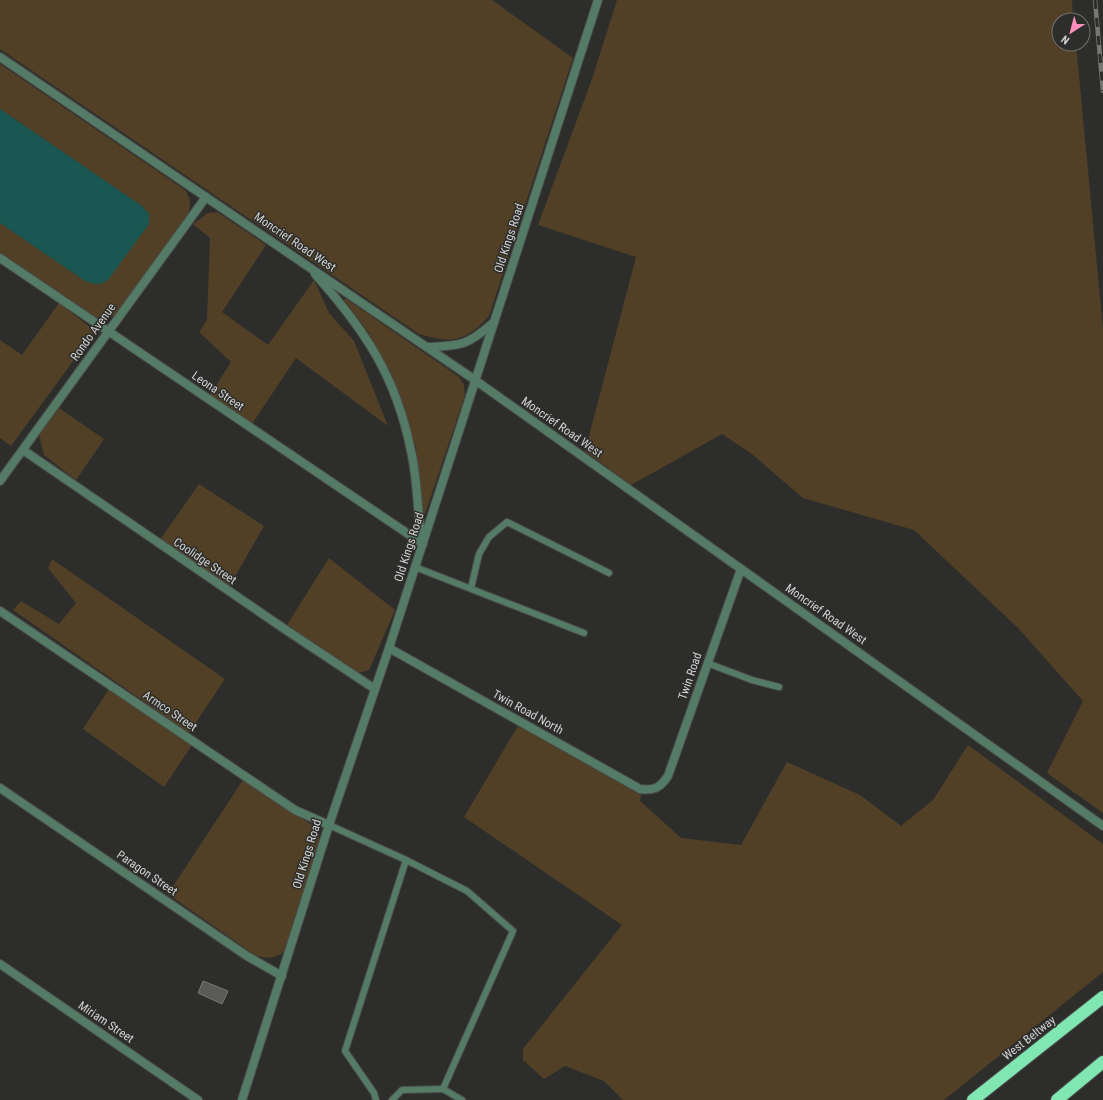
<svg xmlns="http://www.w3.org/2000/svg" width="1103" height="1100" font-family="'Roboto Condensed',sans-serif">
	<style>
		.green { fill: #514026 }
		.water { fill: #1b5752 }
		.building { fill: #5a5a57; stroke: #787875 }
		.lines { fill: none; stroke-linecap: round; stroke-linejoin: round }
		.service-casing { stroke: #4b4c4a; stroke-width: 8 }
		.minor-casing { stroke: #4b4c4a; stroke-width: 10 }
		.tertiary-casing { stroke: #4b4c4a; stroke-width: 10 }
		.motorway-casing { stroke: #4b4c4a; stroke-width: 14 }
		.service { stroke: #547b66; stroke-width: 6 }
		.minor { stroke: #547b66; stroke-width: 8 }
		.tertiary { stroke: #547b66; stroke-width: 8 }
		.motorway { stroke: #80e6b2; stroke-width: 12 }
		.rail-casing { stroke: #777876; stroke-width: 4.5 }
		.rail { stroke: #2d2e2c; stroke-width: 3; stroke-dasharray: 9; stroke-linecap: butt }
		.labels { text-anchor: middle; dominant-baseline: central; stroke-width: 3; stroke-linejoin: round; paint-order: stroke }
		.street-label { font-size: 12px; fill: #d1d2d1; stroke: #2d2e2c }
	</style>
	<rect width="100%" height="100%" fill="#2d2e2c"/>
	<g class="green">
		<path d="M0 0H492L573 58 489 316C466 342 451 344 419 334L0 49Z"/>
		<polygon points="617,0 1072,0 1073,20 1059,20 1059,44 1076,44 1103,329 1103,813 1047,773 1083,701 1018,628 914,530 803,498 752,454 722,434 631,485 585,451 636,257 538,225 592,79"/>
		<path d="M0 64 185 190C191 199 191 204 188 214L115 315 108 318 96 317 0 253V223L85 281 149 224V214L142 206 0 109Z"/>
		<polygon points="217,212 266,245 222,312 268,345 314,280 329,313 354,341 388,426 296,358 252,424 210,395 231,362 199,332 207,320 210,238 193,224 208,213"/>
		<polygon points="345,298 459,377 464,385 465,395 425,514 423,515 416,448 392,375 368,332 344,300"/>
		<polygon points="59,303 95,331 11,446 0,438 0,340 22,355"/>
		<polygon points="59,408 104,439 76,480 44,455 39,435"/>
		<polygon points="199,484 264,526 229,587 160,540"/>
		<polygon points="329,558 395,610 369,670 358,673 287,625"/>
		<polygon points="52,559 225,679 189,733 13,610 21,601 59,624 76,603 48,568"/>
		<polygon points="109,689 192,745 164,787 83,729"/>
		<polygon points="518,726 641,795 640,801 681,838 741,845 787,762 860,795 901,826 933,800 968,745 1103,844 1103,972 944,1100 623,1100 604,1081 565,1066 544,1079 523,1060 523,1049 622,925 464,817"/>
		<path d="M243 780 314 826 319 834V841L284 952C274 959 267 959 255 955L168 894Z"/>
	</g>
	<path class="water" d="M0 109 142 206 149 214V224L108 280C99 286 94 284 85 281L0 223Z"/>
	<polygon class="building" points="203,981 228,991 222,1004 198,993"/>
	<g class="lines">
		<defs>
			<g id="service">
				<polyline points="415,567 584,633"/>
				<polyline points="471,588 479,554 489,537 507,522 609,573"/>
				<polyline points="707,663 752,680 779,687"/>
				<polyline points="329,825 406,860 467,891 513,931 443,1089 462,1100"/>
				<polyline points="376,1100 374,1093 345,1051 406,860"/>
				<polyline points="392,1100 402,1090 443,1089"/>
			</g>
			<g id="minor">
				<polyline points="0,258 423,544"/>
				<polyline points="475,380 1103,826"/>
				<polyline points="23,450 286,630 375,689"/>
				<polyline points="0,481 206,197"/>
				<polyline points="0,611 295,810 329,825"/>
				<path d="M389 648 640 789C654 791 660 788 668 776L741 569"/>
				<polyline points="0,788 247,956 282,976"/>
				<polyline points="0,964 198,1100"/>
			</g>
			<g id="tertiary">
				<polyline points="0,57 475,380"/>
				<path d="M315 274C365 330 396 376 411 451 418 481 417 512 422 542"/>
				<path d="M427 347C461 346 468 345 493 323"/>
				<polyline points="242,1100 329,825 389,648 598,0"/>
			</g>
			<g id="motorway">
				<polyline points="973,1100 1103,997"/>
				<polyline points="1057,1100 1103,1062"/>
			</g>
		</defs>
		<use href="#service" class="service-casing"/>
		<use href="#minor" class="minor-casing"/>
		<use href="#tertiary" class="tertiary-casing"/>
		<use href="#motorway" class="motorway-casing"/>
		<use href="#service" class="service"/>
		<use href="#minor" class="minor"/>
		<use href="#tertiary" class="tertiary"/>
		<use href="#motorway" class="motorway"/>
		<defs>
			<polyline id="rail" points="1095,0 1103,91"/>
		</defs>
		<use href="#rail" class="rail-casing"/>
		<use href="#rail" class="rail"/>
	</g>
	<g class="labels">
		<g class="street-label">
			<text transform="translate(509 238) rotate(-72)">Old Kings Road</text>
			<text transform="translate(295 242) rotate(34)">Moncrief Road West</text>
			<text transform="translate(93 332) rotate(-54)">Rondo Avenue</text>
			<text transform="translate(218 391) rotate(34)">Leona Street</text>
			<text transform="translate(562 427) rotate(35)">Moncrief Road West</text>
			<text transform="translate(409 547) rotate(-72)">Old Kings Road</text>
			<text transform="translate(205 561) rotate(34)">Coolidge Street</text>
			<text transform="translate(826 614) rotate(35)">Moncrief Road West</text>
			<text transform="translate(690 676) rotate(-71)">Twin Road</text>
			<text transform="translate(170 711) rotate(34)">Armco Street</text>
			<text transform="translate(528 712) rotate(29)">Twin Road North</text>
			<text transform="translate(307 854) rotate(-73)">Old Kings Road</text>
			<text transform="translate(147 873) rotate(34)">Paragon Street</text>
			<text transform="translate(106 1022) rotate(34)">Miriam Street</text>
			<text transform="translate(1029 1038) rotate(-38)">West Beltway</text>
		</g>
	</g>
	<g transform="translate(1071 32) rotate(216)"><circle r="19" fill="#2d2e2c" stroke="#6f706e"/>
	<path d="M0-3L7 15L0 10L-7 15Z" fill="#fe8ebc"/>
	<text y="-6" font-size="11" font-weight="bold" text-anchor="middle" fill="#d1d2d1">N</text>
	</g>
</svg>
